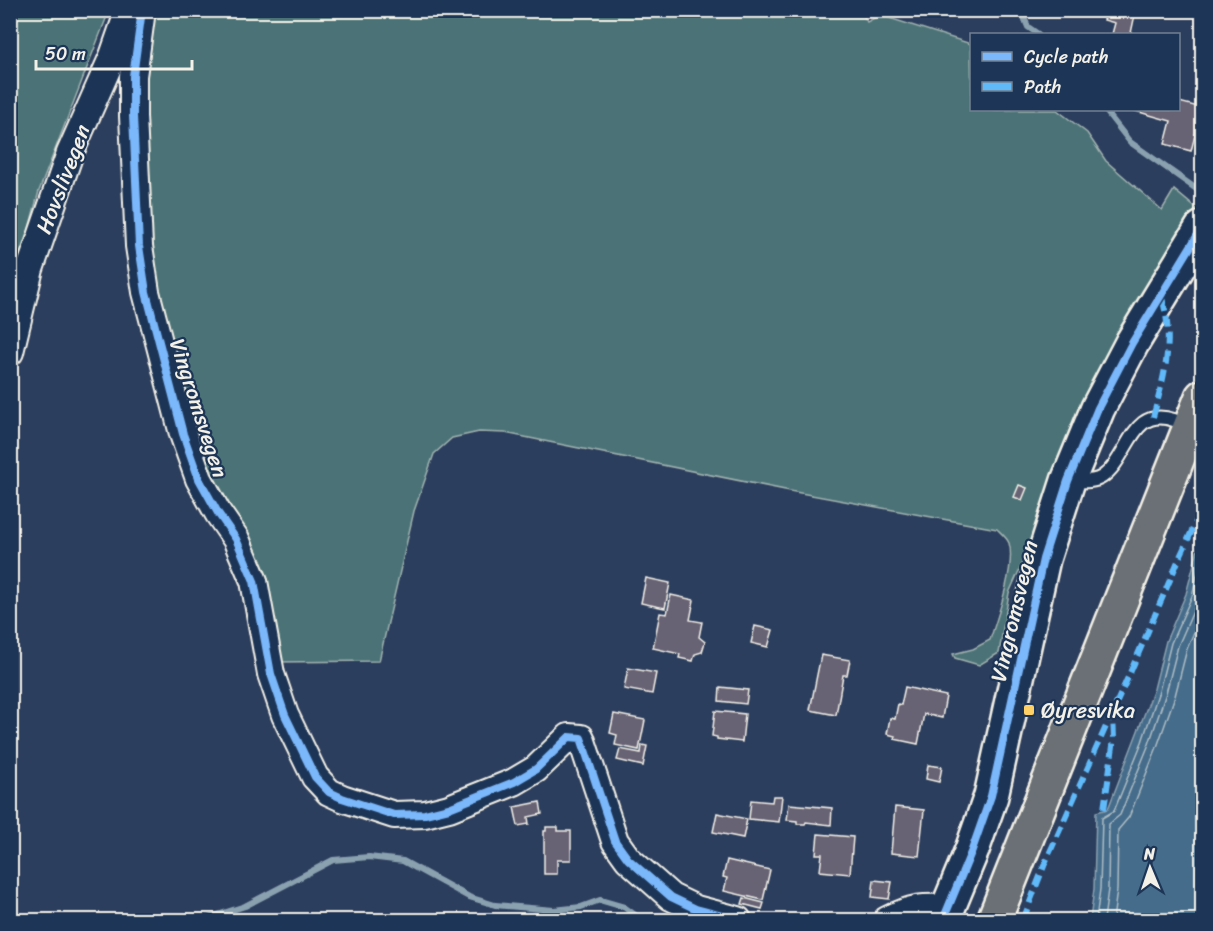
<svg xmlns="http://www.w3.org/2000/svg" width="1213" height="931" font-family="Sriracha,sans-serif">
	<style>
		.green { fill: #4c7377; stroke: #a0b2b0; stroke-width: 1.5 }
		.water { fill: #446c8b; stroke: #8aa1b0; stroke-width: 1.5 }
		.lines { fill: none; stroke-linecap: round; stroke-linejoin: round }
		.shore { stroke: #aebcc3; stroke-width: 1.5 }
		.stream { stroke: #8aa1b0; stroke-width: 6 }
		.building { fill: #676274; stroke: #f4f1e8; stroke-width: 1.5 }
		.lane-casing { stroke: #f4f1e8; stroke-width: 16 }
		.street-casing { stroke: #f4f1e8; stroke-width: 30 }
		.secondary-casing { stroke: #f4f1e8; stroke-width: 38 }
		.highway-casing { stroke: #f4f1e8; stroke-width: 38 }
		.lane { stroke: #1d3557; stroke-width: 12 }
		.street { stroke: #1d3557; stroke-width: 26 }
		.secondary { stroke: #1d3557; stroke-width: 33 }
		.highway { stroke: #6a7074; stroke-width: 33 }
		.quiet { stroke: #60bafa; stroke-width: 6; stroke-dasharray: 12 6; stroke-linecap: butt }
		.cycleway-casing { stroke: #1d3557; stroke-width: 11 }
		.cycleway { stroke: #7ab7fb; stroke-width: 8 }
		.poi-dot { fill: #ffd166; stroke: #1d3557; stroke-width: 2 }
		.labels { text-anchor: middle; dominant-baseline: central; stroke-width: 4.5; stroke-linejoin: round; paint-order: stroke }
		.street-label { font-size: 22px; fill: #f4f1e8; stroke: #1d3557 }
		.poi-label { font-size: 22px; fill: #f4f1e8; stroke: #1d3557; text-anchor: start }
	</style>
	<rect width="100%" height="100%" fill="#2c3e5d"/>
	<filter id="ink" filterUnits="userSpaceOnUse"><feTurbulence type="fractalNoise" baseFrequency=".0167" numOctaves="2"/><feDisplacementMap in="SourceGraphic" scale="12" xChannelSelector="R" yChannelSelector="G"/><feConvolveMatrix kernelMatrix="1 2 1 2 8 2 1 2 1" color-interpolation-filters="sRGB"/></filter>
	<g filter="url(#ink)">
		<g class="green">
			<polygon points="11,11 109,11 39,191 11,296"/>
			<path d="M152 11H861L867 22 880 15 971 44 972 110H1057L1087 133 1106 161 1162 210 1174 190 1198 210 1169 258 1018 573 1009 593 999 653 979 665 955 658 953 654 973 649 990 640C997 618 1016 565 1009 543 1007 538 1001 533 997 529L795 492 505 433 479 432 452 438 434 454 414 511 379 661 276 662 204 475 149 260 140 126Z"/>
		</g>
		<polygon class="water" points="1202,542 1202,920 1090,920 1094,889 1096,812 1108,809 1154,689 1166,641 1186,594 1199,545"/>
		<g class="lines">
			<g class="shore">
				<polyline points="1096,920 1100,889 1102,818 1114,811 1142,742 1159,691 1171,643 1192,596 1202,555"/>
				<polyline points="1104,920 1108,889 1109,824 1120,815 1149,744 1166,693 1178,646 1198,600 1202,585"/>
				<polyline points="1113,920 1117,890 1118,830 1129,817 1157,747 1175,696 1187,649 1202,613"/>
			</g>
			<g class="stream">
				<polyline points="1021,10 1028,27 1038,34"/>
				<polyline points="1105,110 1130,142 1202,193"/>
				<polyline points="202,920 245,906 333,860 369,857 403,861 469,897 495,905 554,910 581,907 600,900 624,907 642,920"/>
			</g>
		</g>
		<g class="building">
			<polygon points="1107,10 1136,10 1131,33 1136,34 1112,34 1115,23 1104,20"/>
			<polygon points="1178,99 1179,102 1202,108 1191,151 1165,144 1171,121 1132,110 1178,110"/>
			<polygon points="1019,485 1027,488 1022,500 1014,497"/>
			<polygon points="646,578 670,583 665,608 641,603"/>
			<polygon points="671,595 694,600 690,620 702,622 699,637 705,642 702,652 695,654 693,661 679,658 680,654 653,648 660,613 667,614"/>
			<polygon points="755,626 773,630 768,647 751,643"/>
			<polygon points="821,655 850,660 847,675 843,675 836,715 810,710"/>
			<polygon points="628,668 656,673 652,694 624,689"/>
			<polygon points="720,687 748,690 746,704 719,701"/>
			<polygon points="905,687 946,696 942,718 924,714 918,744 894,739 895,736 887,734 890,718 895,719 898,704 901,705"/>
			<polygon points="715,711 745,714 742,742 717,739 717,737 712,736"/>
			<polygon points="614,714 645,720 639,750 615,745 617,735 610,733"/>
			<polygon points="642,745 647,746 643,766 617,760 620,749 641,753"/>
			<polygon points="928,765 942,767 939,782 926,779"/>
			<polygon points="773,796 782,796 779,822 749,819 751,800 772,802"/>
			<polygon points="540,802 542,814 528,817 529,824 518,826 514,807"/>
			<polygon points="789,804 832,808 831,825 806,822 805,824 797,824 797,821 787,820"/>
			<polygon points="895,807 924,810 919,856 891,853"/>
			<polygon points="717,813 747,819 743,838 713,832"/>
			<polygon points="546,827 558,827 558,831 571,831 571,860 557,860 557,874 544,874 544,831 546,831"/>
			<polygon points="818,834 853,837 850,874 820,871 822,854 816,854"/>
			<polygon points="727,860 770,870 763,900 724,891 727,878 723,877"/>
			<polygon points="874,880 892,882 889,899 872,897"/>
			<polygon points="744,898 764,903 762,909 742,904"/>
		</g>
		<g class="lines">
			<defs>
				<path id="lane" d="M1070 481C1080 481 1093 483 1102 477 1130 458 1130 405 1174 420"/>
				<g id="street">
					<polyline points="142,10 133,76 133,116 139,246 146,292 183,434 199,479 218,513 236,539 254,581 271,674 285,715 315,777 329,792 342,798 394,815 425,814 449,808 514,782 536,769 569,737 581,738 615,841 628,859 671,897 696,909 738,920"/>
					<polyline points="10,352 30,269 70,153 113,56 129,10"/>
					<path d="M887 920C912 907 921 907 949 908"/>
				</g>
				<polyline id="secondary" points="943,920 972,850 991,796 1043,559 1068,481 1098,408 1132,343 1202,228"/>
				<polyline id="highway" points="994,920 1202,397"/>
			</defs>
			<use href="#lane" class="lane-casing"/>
			<use href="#street" class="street-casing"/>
			<use href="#secondary" class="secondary-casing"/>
			<use href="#highway" class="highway-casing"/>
			<use href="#lane" class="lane"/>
			<use href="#street" class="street"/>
			<use href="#secondary" class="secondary"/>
			<use href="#highway" class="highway"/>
			<g class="quiet">
				<path d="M1153 417C1165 375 1175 337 1161 295"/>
				<polyline points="1104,809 1114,739 1113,714"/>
				<polyline points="1023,920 1046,861 1133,666 1179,559 1202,509"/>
			</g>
			<defs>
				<g id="cycleway">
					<polyline points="142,10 133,76 133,116 139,246 146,292 183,434 199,479 218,513 236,539 254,581 271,674 285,715 315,777 329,792 342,798 394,815 425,814 449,808 514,782 536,769 569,737 581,738 615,841 628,859 671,897 696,909 738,920"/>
					<polyline points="943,920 972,850 991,796 1043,559 1068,481 1098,408 1132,343 1202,228"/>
				</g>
			</defs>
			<use href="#cycleway" class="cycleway-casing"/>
			<use href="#cycleway" class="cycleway"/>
		</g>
	</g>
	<rect class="poi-dot" x="1023" y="704" width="12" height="12" rx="3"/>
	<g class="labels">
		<g class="street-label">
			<text transform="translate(63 179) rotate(-69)">Hovslivegen</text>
			<text transform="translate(199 408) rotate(72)">Vingromsvegen</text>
			<text transform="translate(1014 611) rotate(-77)">Vingromsvegen</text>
		</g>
		<g class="poi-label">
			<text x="1041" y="710">Øyresvika</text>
		</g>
	</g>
	<rect width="1213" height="931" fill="none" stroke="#1d3557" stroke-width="36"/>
	<rect x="18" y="18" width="1177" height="895" fill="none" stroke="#f4f1e8" stroke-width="2" filter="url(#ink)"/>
	<rect x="970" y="33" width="210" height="78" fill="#1d3557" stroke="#738091" stroke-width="1.5"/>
	<rect x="982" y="52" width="30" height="9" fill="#7ab7fb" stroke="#738091" stroke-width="1.5"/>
	<text x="1024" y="63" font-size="18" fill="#f4f1e8">Cycle path</text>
	<rect x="982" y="82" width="30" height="9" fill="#60bafa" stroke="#738091" stroke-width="1.5"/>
	<text x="1024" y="93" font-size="18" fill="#f4f1e8">Path</text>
	<g transform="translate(1150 868) rotate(358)" stroke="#1d3557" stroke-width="4.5" paint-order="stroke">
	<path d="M0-4.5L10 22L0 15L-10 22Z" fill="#f4f1e8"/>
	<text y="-9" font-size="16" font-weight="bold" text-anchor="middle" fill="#f4f1e8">N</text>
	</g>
	<path d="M36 60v9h156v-9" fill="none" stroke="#f4f1e8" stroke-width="3"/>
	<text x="45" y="60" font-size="18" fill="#f4f1e8" stroke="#1d3557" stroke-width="4.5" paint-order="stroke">50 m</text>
</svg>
